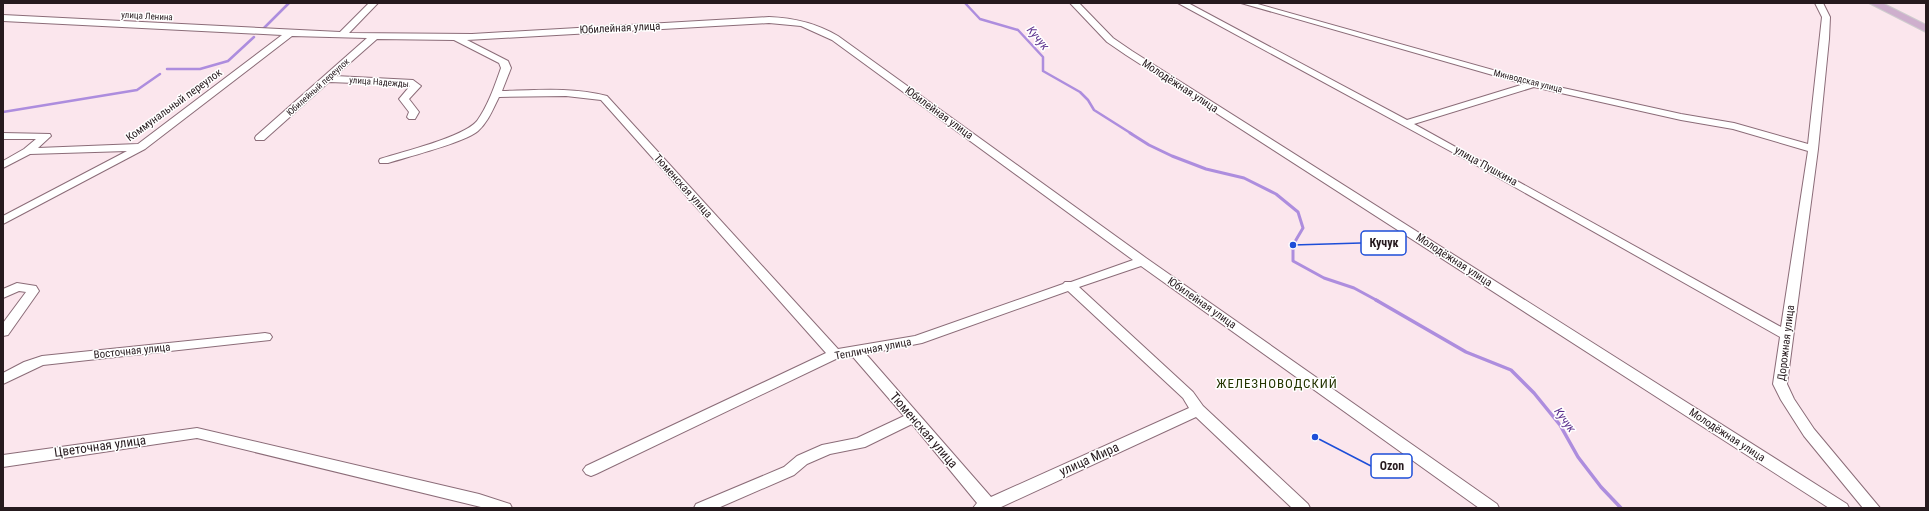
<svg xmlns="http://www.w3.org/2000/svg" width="1929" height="511" font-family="'Roboto Condensed',sans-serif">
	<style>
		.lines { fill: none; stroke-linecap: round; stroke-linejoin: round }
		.stream-far2 { stroke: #ad8dde; stroke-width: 2.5 }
		.stream-far1 { stroke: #ad8dde; stroke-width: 3 }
		.stream { stroke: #ad8dde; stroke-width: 3.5 }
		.minor-casing { stroke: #8b6c78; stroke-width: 2 }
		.major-casing { stroke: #cfcdce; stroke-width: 2 }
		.minor { fill: #fff; fill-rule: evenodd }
		.major { fill: #ceafcd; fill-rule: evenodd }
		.labels { text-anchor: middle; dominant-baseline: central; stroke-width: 3; stroke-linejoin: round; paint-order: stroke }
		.far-street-label { font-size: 9px; fill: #261a1e; stroke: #fff }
		.street-label { font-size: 11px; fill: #261a1e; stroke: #fff }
		.water-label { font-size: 12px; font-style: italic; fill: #5c308e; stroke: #fff }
		.quarter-label { font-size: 13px; letter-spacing: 1px; fill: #243400; stroke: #fff }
		.near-street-label { font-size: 13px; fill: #261a1e; stroke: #fff }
		.leader { fill: none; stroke: #1d4ed8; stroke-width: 1.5 }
		.callout-dot { fill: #1d4ed8; stroke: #fff; stroke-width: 1.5 }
		.callout { fill: #fff; stroke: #1d4ed8; stroke-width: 1.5 }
		.callout-label { font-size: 12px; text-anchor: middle; font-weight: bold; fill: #261a1e }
	</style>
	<rect width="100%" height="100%" fill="#fbe6ed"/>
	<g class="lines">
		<g class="stream-far2">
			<polyline points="965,3 980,19 1018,30 1043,57 1043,71 1080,92 1088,100 1094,110 1132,134"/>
			<polyline points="263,29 289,3"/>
			<polyline points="167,69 200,69 228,61 254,37"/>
			<polyline points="3,112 137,90 160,74"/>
		</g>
		<polyline class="stream-far1" points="1130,133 1149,145 1172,156 1206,169 1244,178 1276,194 1298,212 1303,228 1293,245 1293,261 1324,278 1354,288 1378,301"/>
		<polyline class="stream" points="1376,300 1466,352 1511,370 1534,393 1560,425 1578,457 1601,487 1621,508"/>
		<defs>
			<g id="minor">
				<path d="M369 3H378L349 33 472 34 769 17C794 18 816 23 838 36L1146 258 1497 504 1499 508H1479L1141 266 1079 287 1193 392 1203 406 1308 504 1310 508H1292L1196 417 999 508H973L977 503 912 424 865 447 830 454 807 464 794 475 718 508H694L696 504 784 467 797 456 822 445 857 438 904 416 853 357 838 358 596 474 591 476 586 474 583 470 586 466 826 353 601 100 566 96 499 97C493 109 488 122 478 131 466 142 407 157 388 163H380L379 161 380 159C402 152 464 137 477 121 488 106 495 85 501 68L499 63 454 40 377 39 335 76 413 80 421 86 409 99 419 112 415 119H409L407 117 409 112 399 99 410 86 408 85 329 82 264 140H256L255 138 256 136 367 38 292 36 145 149 3 224V216L127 151 30 154 3 168V161L24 149 36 139H3V133L50 134 51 136 38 148 138 144 282 35 3 21V15L340 32ZM769 23 801 26 832 40 1133 260 1071 282H1065L1063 284 915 336 838 349 607 96C573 87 537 90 502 91L511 68 508 61 467 40ZM1068 291 1183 398 1189 408 991 497 866 354 922 343Z"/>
				<polygon points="1070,3 1079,3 1113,38 1132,51 1847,504 1849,508 1829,508 1126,55 1107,42"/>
				<path d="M1178 3H1188L1407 120 1524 84 1241 3H1254L1536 82 1681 114 1734 123 1808 144 1822 17 1815 3H1823L1830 17 1829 39 1818 149 1787 384 1794 399 1814 429 1880 508H1863L1804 436 1781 400 1773 384 1780 337 1474 164ZM1534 87 1681 120 1733 129 1808 151 1781 327 1414 124Z"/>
				<polygon points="17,283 36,286 39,291 8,335 3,336 3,323 26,292 19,291 3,298 3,289"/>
				<polygon points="265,333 270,334 272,337 270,340 43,365 3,384 3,373 24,362 42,356"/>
				<polygon points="197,428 479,494 510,504 512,508 485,508 197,438 3,467 3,455"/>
			</g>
			<polygon id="major" points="1869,3 1882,3 1926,25 1926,32"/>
		</defs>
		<use href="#minor" class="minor-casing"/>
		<use href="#major" class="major-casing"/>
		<use href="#minor" class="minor"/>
		<use href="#major" class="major"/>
	</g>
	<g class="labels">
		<g class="far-street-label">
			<text transform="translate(147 16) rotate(3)">улица Ленина</text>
			<text transform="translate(1528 81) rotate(14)">Минводская улица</text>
			<text transform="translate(379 82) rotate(4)">улица Надежды</text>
			<text transform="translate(318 87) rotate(-42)">Юбилейный переулок</text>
		</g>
		<g class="street-label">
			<text transform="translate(620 28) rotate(-3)">Юбилейная улица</text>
			<text transform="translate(1180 86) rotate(33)">Молодёжная улица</text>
			<text transform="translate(174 105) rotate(-36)">Коммунальный переулок</text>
			<text transform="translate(939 113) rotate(36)">Юбилейная улица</text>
			<text transform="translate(1486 166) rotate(29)">улица Пушкина</text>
			<text transform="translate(683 186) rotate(48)">Тюменская улица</text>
			<text transform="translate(1454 260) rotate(33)">Молодёжная улица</text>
			<text transform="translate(1202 303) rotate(35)">Юбилейная улица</text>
			<text transform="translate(1786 343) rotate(-83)">Дорожная улица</text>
			<text transform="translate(873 349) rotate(-11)">Тепличная улица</text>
			<text transform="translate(132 351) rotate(-6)">Восточная улица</text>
			<text transform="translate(1727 435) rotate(33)">Молодёжная улица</text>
		</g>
		<g class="water-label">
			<text transform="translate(1038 38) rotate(50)">Кучук</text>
			<text transform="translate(1565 420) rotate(54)">Кучук</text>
		</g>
		<g class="quarter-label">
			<text x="1277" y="383">ЖЕЛЕЗНОВОДСКИЙ</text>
		</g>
		<g class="near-street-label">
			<text transform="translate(924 430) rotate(49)">Тюменская улица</text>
			<text transform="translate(100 446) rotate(-8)">Цветочная улица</text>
			<text transform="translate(1089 459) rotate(-24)">улица Мира</text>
		</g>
	</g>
	<path class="leader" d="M1293 245L1361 243M1315 437L1371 466"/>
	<g class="callout-dot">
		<circle cx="1293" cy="245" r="4"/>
		<circle cx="1315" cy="437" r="4"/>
	</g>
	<g class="callout">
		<rect x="1361" y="231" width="45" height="24" rx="4"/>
		<rect x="1371" y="454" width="41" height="24" rx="4"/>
	</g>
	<g class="callout-label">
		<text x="1384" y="247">Кучук</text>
		<text x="1392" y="470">Ozon</text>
	</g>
	<rect width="1929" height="511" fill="none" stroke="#261a1e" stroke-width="8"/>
</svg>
